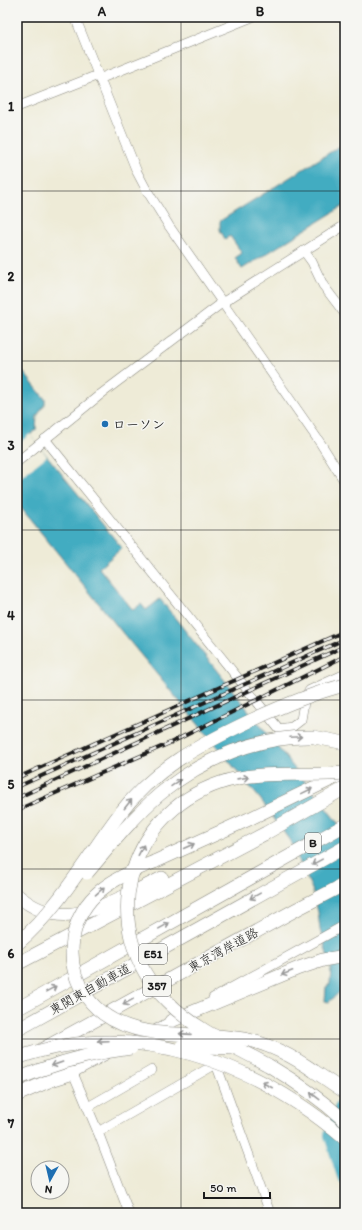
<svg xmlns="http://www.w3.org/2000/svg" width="362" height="1230" font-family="Itim,'Klee One',sans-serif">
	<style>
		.water { fill: #42acc1; stroke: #2f646e }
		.pier { fill: #eeebd7 }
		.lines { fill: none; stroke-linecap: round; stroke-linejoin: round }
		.river { stroke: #42acc1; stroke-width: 16 }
		.minor-casing { stroke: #85847a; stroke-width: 10 }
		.highway-casing { stroke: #85847a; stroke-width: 14 }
		.minor { stroke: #fff; stroke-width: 9 }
		.highway { stroke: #fff; stroke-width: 13 }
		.rail-casing { stroke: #1c1c1c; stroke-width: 4 }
		.rail { stroke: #f6f6f2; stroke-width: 2.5; stroke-dasharray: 8; stroke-linecap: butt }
		.highway-bridge-casing { stroke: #85847a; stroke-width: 14; stroke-linecap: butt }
		.highway-bridge { stroke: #fff; stroke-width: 13 }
		.oneway { stroke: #999 }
		.grid { fill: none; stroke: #1c1c1c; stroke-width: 1; stroke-opacity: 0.55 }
		.poi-dot { fill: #1f6fb2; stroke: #f6f6f2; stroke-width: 1.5 }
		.labels { text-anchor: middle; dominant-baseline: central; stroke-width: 3; stroke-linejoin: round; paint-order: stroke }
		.shield { fill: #f6f6f2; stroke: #5d5d5c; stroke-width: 1 }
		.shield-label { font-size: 12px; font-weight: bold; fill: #1c1c1c }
		.poi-label { font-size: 13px; font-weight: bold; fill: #1c1c1c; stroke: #f6f6f2; text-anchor: start }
		.street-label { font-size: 13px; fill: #1c1c1c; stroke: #f6f6f2 }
		.neatline { fill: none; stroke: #1c1c1c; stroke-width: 1.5 }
		.grid-label { font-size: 13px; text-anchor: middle; font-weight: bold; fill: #1c1c1c }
	</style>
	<rect width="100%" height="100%" fill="#f6f6f2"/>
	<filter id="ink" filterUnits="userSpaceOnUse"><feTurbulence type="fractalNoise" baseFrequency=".025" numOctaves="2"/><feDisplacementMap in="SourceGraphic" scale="8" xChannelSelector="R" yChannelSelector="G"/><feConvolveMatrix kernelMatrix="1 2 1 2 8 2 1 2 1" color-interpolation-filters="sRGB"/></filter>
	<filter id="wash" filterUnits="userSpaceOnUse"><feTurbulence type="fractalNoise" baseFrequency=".012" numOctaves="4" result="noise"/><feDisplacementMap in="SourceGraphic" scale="16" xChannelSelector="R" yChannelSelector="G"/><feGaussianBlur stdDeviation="0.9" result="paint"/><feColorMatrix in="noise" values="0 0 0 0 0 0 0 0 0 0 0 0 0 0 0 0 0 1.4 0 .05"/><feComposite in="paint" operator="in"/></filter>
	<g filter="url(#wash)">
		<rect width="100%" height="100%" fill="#eeebd7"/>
		<g class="water">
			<polygon points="345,143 345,205 242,269 235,258 242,253 230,236 225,239 220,230 220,221"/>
			<polygon points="17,364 45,399 45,404 37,416 36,430 30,435 122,548 99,568 133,610 141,604 146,610 160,599 345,832 345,987 329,1002 325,1001 326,987 330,984 331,968 320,930 318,912 312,889 290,841 261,800 121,631 17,503"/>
		</g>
		<polygon class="pier" points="30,434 47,456 17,480 17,445"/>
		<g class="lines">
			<polyline class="river" points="345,1102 332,1135 345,1176"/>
		</g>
	</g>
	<g filter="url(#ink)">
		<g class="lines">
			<defs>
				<g id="minor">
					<polyline points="75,17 137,172 146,189 169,226 321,444 345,482"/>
					<polyline points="99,79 252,17"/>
					<polyline points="17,107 98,75"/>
					<polyline points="304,251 312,262 323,285 345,314"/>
					<polyline points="45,439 279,729 292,727 301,720 305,696 310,690 345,674"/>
					<polyline points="17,462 101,394 222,303 345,225"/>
					<polyline points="213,998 345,925"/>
					<polyline points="130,1043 175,1019"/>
					<polyline points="106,1055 73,1073 98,1132 129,1213"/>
					<polyline points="88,1107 152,1070"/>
					<polyline points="98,1132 216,1064 270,1213"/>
				</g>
				<g id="highway">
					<polyline points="314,737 345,743"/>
					<polyline points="154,862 249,819 344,773"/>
					<path d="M17 895C53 926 84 915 123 897 136 891 149 885 162 878"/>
					<polyline points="17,964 266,833 345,788"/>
					<polyline points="17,1009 345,825"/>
					<polyline points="171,1021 299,968 323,960 345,956"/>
					<polyline points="17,1030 345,847"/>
					<polyline points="43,1049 297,909 345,884"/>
					<polyline points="314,1071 345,1092"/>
					<polyline points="17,1079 40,1070"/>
					<polyline points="17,1095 51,1080 73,1073"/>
				</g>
			</defs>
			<use href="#minor" class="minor-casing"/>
			<use href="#highway" class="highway-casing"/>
			<use href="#minor" class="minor"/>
			<use href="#highway" class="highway"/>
			<defs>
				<g id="rail">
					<polyline points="17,778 345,631"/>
					<polyline points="17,787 345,639"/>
					<polyline points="17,798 345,646"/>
					<polyline points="17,810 170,743 345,656"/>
				</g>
			</defs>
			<use href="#rail" class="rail-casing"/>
			<use href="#rail" class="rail"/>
			<defs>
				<g id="highway-bridge">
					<path d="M345 773C304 777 259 769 220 783 125 815 96 930 167 1001 195 1030 234 1046 268 1065 295 1081 322 1100 345 1121"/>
					<path d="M154 862C116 877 80 894 73 939 70 959 74 979 86 996 123 1048 195 1028 249 1040 274 1046 294 1057 314 1071"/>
					<path d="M87 873C110 846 133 817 160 794 202 759 259 735 314 737"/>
					<path d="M17 944C59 908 85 860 118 816 154 768 199 745 252 720 282 706 313 693 345 685"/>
					<polyline points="182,1046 232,1048"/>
					<path d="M17 1058C134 1016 255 1062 345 1139"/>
					<path d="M40 1070C70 1059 99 1052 131 1048"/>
				</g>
			</defs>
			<use href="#highway-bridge" class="highway-bridge-casing"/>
			<use href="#highway-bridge" class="highway-bridge"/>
		</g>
		<defs><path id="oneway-shaft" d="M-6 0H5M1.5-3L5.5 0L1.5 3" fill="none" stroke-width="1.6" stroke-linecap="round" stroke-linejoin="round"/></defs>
		<g class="oneway">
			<use href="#oneway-shaft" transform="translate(296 737) rotate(-3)"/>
			<use href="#oneway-shaft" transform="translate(243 778) rotate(-8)"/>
			<use href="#oneway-shaft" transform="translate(176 783) rotate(-35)"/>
			<use href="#oneway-shaft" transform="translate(307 791) rotate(-26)"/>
			<use href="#oneway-shaft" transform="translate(128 804) rotate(-51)"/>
			<use href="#oneway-shaft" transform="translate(189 846) rotate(-24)"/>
			<use href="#oneway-shaft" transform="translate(141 850) rotate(-63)"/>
			<use href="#oneway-shaft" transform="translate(317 862) rotate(151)"/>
			<use href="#oneway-shaft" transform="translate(100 891) rotate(-41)"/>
			<use href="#oneway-shaft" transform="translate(255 896) rotate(151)"/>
			<use href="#oneway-shaft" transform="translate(164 926) rotate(-29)"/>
			<use href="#oneway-shaft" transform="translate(287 973) rotate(159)"/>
			<use href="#oneway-shaft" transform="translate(51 989) rotate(-29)"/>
			<use href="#oneway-shaft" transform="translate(128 1002) rotate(151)"/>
			<use href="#oneway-shaft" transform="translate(185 1034) rotate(-176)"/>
			<use href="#oneway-shaft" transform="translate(103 1041) rotate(178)"/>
			<use href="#oneway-shaft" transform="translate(57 1064) rotate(161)"/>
			<use href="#oneway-shaft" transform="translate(267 1085) rotate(-153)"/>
			<use href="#oneway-shaft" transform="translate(315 1096) rotate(-143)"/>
		</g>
	</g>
	<path class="grid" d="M181 17V1213M17 191H345M17 361H345M17 530H345M17 700H345M17 869H345M17 1039H345"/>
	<circle class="poi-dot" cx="105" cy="424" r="4"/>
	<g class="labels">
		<g class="shield">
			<rect x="305" y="833" width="16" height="20" rx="3"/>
			<rect x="139" y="944" width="28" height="20" rx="3"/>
			<rect x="143" y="976" width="28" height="20" rx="3"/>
		</g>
		<g class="shield-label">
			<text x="313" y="843">B</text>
			<text x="153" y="954">E51</text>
			<text x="157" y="986">357</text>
		</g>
		<g class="poi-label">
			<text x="113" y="424">ローソン</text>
		</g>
		<g class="street-label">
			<text transform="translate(223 950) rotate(-29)">東京湾岸道路</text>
			<text transform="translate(90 989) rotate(-29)">東関東自動車道</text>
		</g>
	</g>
	<rect width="362" height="1230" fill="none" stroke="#f6f6f2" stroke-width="44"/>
	<g transform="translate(50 1180) rotate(188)"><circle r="19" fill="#f6f6f2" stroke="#9f9f9c"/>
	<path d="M0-3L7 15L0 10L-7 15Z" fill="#1f6fb2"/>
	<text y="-6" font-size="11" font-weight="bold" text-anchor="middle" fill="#1c1c1c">N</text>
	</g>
	<path d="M204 1192v6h66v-6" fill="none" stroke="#1c1c1c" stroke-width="2"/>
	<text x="210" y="1192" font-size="12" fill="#1c1c1c" stroke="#f6f6f2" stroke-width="3" paint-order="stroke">50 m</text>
	<rect x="22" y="22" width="318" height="1186" class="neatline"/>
	<g class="grid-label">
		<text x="102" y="16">A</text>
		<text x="260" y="16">B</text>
		<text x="11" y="111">1</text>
		<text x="11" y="281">2</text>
		<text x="11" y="450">3</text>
		<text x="11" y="620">4</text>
		<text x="11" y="789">5</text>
		<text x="11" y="958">6</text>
		<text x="11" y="1128">7</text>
	</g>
</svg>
